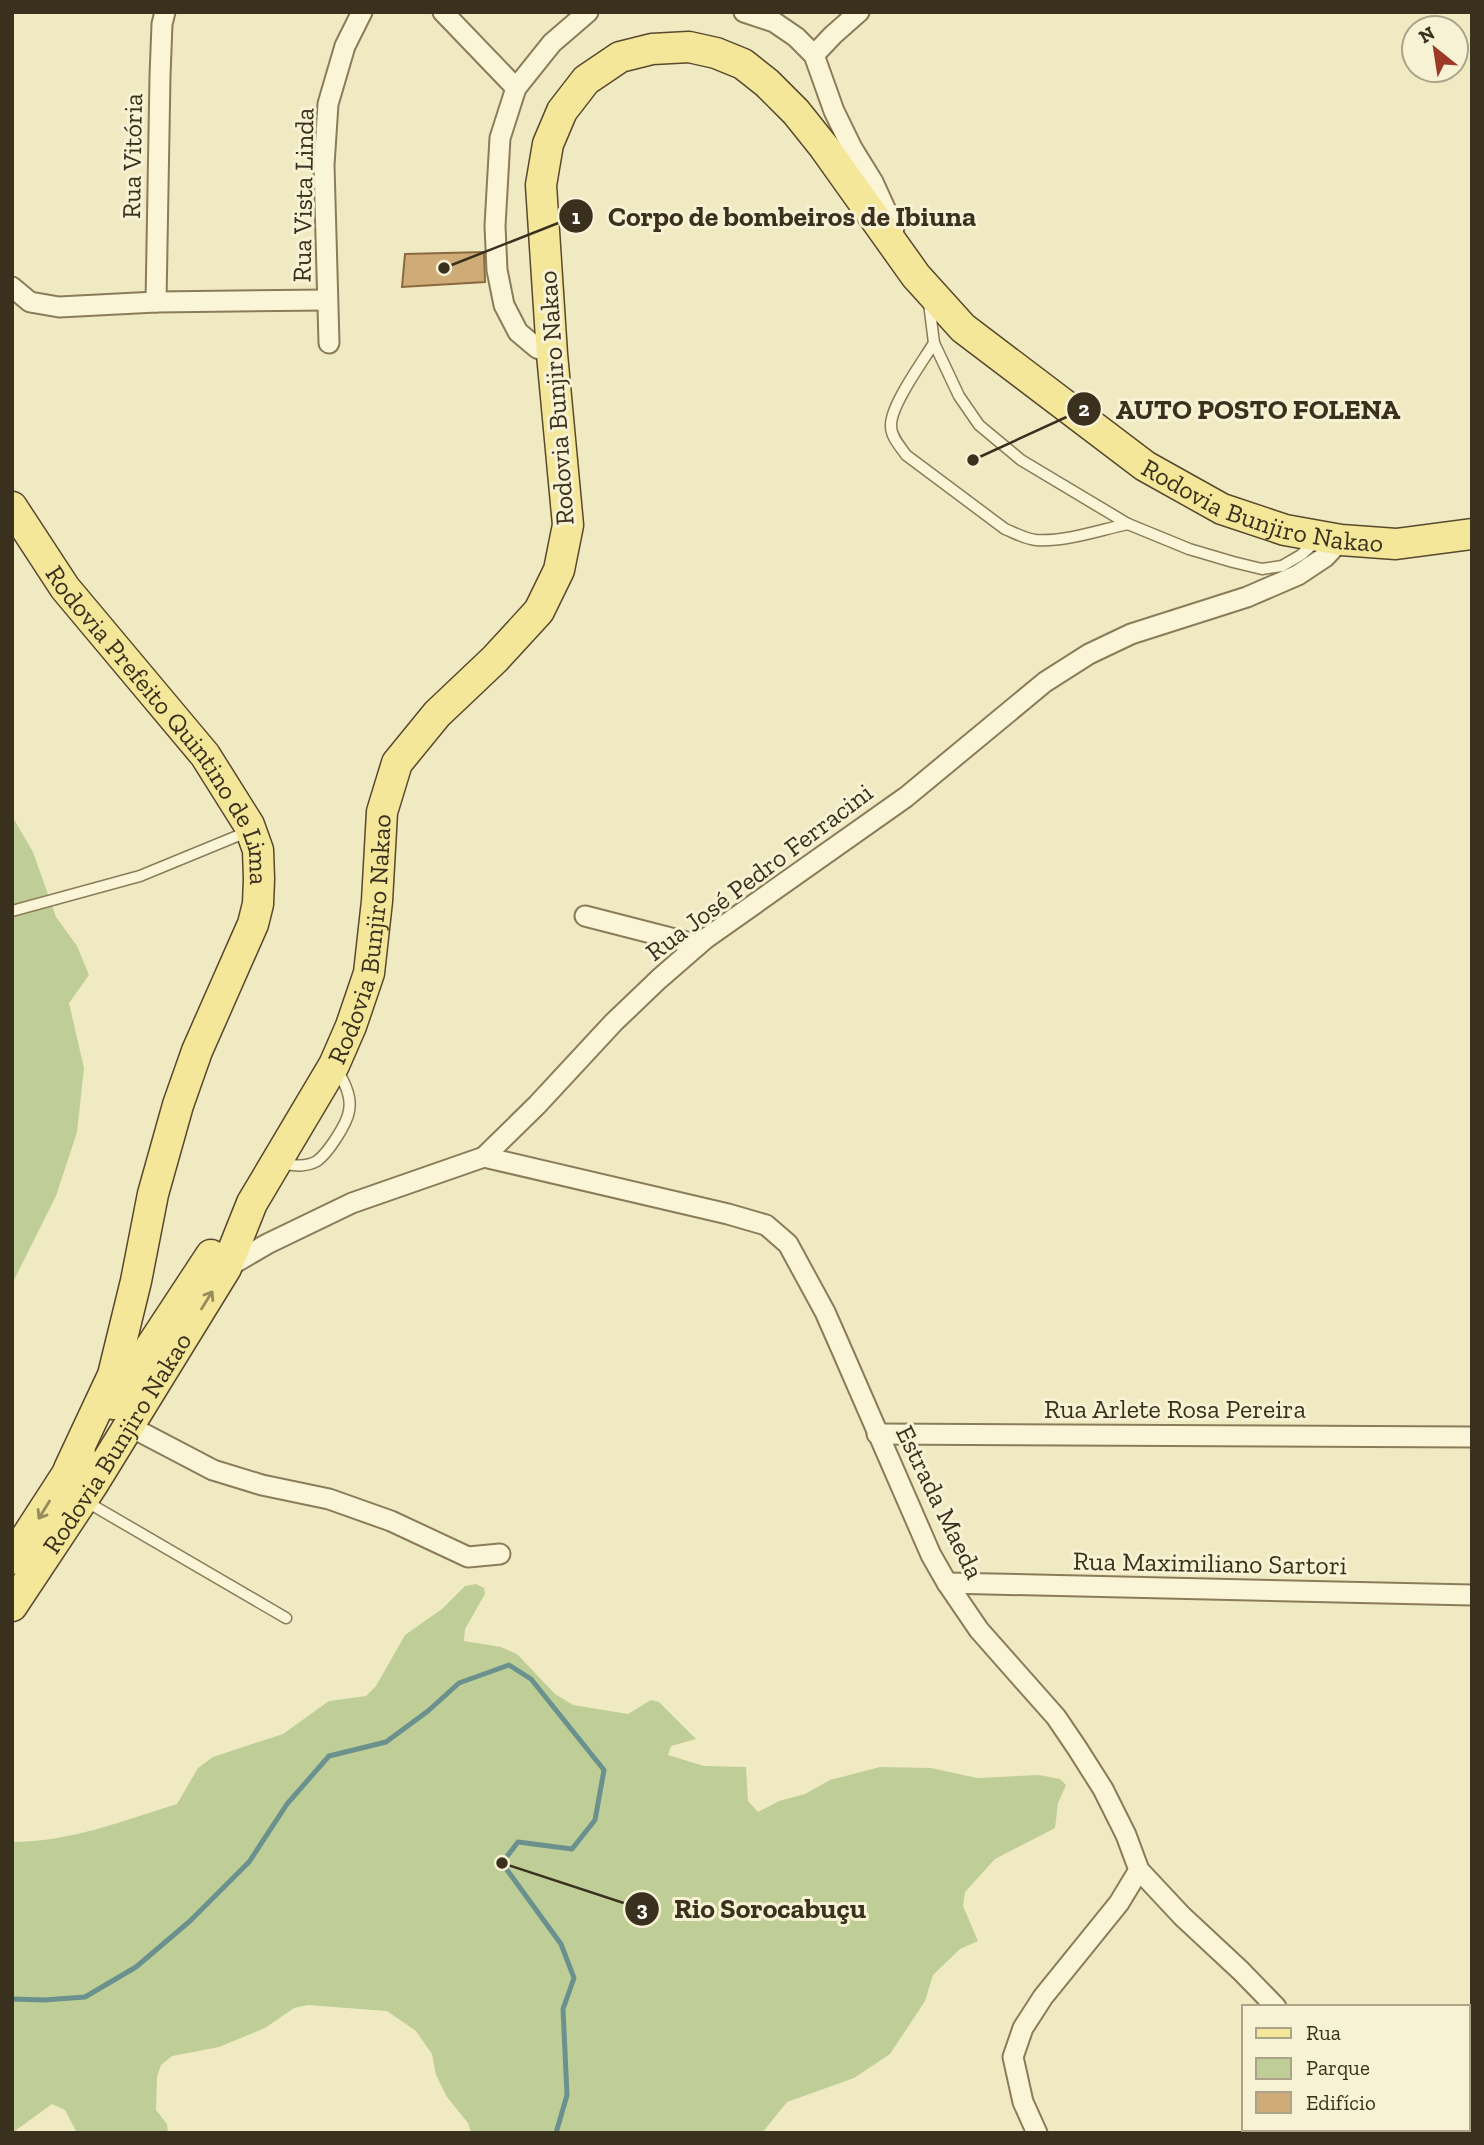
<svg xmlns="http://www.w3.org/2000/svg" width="1484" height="2145" font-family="'Zilla Slab',serif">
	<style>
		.green { fill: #bece96 }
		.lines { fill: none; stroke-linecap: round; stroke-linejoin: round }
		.stream { stroke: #6b918e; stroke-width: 5 }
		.building { fill: #cfab77; stroke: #8b693e; stroke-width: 2 }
		.lane-casing { stroke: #8b7c59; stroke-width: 13 }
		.street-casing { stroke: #8b7c59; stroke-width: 23 }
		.primary-casing { stroke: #58482d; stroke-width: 33 }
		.lane { stroke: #faf5d6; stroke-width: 10 }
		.street { stroke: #faf5d6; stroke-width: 19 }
		.primary { stroke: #f4e799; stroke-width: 30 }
		.oneway { stroke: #978c5c }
		.labels { text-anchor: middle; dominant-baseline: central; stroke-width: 6; stroke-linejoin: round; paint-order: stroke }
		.street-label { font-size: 26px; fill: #3a301e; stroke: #f7f2d3 }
		.leader { fill: none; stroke: #3a301e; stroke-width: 2.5 }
		.callout-dot { fill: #3a301e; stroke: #f7f2d3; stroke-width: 2.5 }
		.mark-label { font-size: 21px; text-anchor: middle; font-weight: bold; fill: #fff }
		.callout-label { font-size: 28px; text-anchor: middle; font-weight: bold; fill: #3a301e; stroke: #f7f2d3; stroke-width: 6; stroke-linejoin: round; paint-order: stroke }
	</style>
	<rect width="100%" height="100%" fill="#f0eac3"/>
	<g class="green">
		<polygon points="12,816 33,852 56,917 77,946 89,975 69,1003 84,1068 77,1132 56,1196 12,1284"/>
		<path d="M476 1584 484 1588 485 1594 465 1629 464 1641 501 1647 517 1654 555 1694 573 1705 628 1714 651 1700 659 1702 696 1739 671 1746 668 1755 704 1766 746 1767 748 1801 758 1812 779 1801 805 1794 830 1780 880 1767 931 1768 977 1778 1039 1775 1060 1779 1066 1785 1058 1803 1055 1828 995 1859 965 1892 963 1906 978 1941 960 1949 933 1975 925 2001 890 2054 854 2078 787 2102 762 2133H471L468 2123 447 2097 436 2075 432 2054 416 2031 387 2011 308 2005 294 2008 265 2028 219 2047 172 2056 161 2065 157 2077 156 2110 167 2124 168 2133H77L65 2110 52 2104 12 2133V1842C69 1842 123 1821 177 1804L198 1768 213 1757 283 1734 329 1701 366 1696 376 1686 405 1635 442 1609 465 1586Z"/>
	</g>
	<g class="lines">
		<polyline class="stream" points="12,1999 44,2000 85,1997 136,1967 190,1921 249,1862 287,1804 329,1756 386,1742 428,1711 459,1683 509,1665 531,1679 604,1770 595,1820 572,1849 518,1842 502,1863 561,1944 574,1978 563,2009 567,2095 556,2133"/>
	</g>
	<polygon class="building" points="484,252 485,282 402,287 405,254"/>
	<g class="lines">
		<defs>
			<g id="lane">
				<polyline points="929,303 934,343 959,396 979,425 1021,460 1128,524 1189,549 1233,562 1262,569 1282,566 1301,555 1315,542"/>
				<path d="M934 343C923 361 890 406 891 426 891 437 900 446 906 455L1005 529C1015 533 1025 539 1036 540 1066 542 1099 530 1128 524"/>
				<polyline points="12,911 140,876 247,832"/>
				<path d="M279 1163C292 1165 305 1168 317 1161 328 1153 347 1124 349 1111 352 1097 344 1081 337 1070"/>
				<polyline points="87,1502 286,1618"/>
			</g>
			<g id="street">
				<polyline points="443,12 516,88"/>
				<polyline points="744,12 774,22 796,37 814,55 834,111 852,148 873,182 894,228"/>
				<polyline points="814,55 833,35 859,12"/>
				<polyline points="12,287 30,302 59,307 156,302 327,300"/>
				<polyline points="156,302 160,76 162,24 165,12"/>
				<polyline points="329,343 324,165 328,104 345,46 362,12"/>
				<polyline points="552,354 537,348 518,332 504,305 497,270 495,226 500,138 516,88 552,43 588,12"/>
				<polyline points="585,916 698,945"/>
				<polyline points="484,1157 728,1214 766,1225 788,1244 825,1312 840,1346 931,1555 947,1583 979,1630 1056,1717 1077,1748 1103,1789 1126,1835 1139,1870 1182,1916 1241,1971 1276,2007"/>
				<polyline points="226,1268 267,1244 352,1203 484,1157 537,1105 614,1022 659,979 705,939 906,797 1045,682 1089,654 1131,634 1247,597 1298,575 1325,557 1341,540"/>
				<polyline points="129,1426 213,1470 262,1485 329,1499 391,1521 468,1557 500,1554"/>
				<polyline points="877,1434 1472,1437"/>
				<polyline points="947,1583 1472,1595"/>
				<polyline points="1383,2129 1386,2133"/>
				<polyline points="1037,2133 1023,2102 1013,2057 1023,2028 1043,1997 1119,1903 1139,1870"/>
			</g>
			<g id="primary">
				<path id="s1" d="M12 507 65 588 205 755 249 825 258 850 259 879 258 904 253 924 197 1051 178 1105 153 1194 136 1281 113 1375 69 1469"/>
				<polyline points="113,1404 211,1255"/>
				<polyline points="12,1559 80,1454"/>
				<path id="s2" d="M12 1606 93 1484 226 1268 252 1203 334 1065 351 1026 369 973 377 901 382 812 397 763 437 714 495 659 539 611 559 570 568 525 552 354 541 185 548 144 562 111 586 80 620 57 652 49 689 47 716 53 743 64 767 83 796 112 824 147 916 276 963 328 1145 466 1222 509 1285 530 1341 540 1396 544 1472 534"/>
			</g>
		</defs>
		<use href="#lane" class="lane-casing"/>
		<use href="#street" class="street-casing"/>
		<use href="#primary" class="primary-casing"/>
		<use href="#lane" class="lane"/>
		<use href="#street" class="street"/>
		<use href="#primary" class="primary"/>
	</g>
	<defs><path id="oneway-shaft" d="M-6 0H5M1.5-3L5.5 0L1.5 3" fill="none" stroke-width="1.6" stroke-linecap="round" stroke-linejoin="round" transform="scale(1.75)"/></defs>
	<g class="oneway">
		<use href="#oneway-shaft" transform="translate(207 1300) rotate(-58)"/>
		<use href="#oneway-shaft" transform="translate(44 1510) rotate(122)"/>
	</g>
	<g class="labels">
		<g class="street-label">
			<text transform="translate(132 156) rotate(-89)">Rua Vitória</text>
			<text transform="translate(303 195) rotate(-89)">Rua Vista Linda</text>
			<text transform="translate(556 398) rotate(-94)">Rodovia Bunjiro Nakao</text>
			<text stroke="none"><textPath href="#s2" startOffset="2567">Rodovia Bunjiro Nakao</textPath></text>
			<text stroke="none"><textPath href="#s1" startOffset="266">Rodovia Prefeito Quintino de Lima</textPath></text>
			<text transform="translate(759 872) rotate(-37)">Rua José Pedro Ferracini</text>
			<text stroke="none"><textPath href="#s2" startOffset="761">Rodovia Bunjiro Nakao</textPath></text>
			<text x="1175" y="1409">Rua Arlete Rosa Pereira</text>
			<text stroke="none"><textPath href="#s2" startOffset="194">Rodovia Bunjiro Nakao</textPath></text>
			<text transform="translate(940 1502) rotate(64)">Estrada Maeda</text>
			<text transform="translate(1210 1563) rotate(1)">Rua Maximiliano Sartori</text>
		</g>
	</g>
	<path class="leader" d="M444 268L576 216M973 460L1084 409M502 1863L642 1909"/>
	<g class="callout-dot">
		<circle cx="444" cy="268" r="7"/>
		<circle cx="973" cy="460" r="7"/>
		<circle cx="502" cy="1863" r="7"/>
		<circle cx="576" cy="216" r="18"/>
		<circle cx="1084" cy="409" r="18"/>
		<circle cx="642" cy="1909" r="18"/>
	</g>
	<g class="mark-label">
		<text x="576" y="224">1</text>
		<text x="1084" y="416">2</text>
		<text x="642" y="1916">3</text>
	</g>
	<g class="callout-label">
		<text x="792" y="226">Corpo de bombeiros de Ibiuna</text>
		<text x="1258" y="419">AUTO POSTO FOLENA</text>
		<text x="770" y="1918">Rio Sorocabuçu</text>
	</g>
	<rect width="1484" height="2145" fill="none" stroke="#3a301e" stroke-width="28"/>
	<rect x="1242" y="2005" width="228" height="126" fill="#f7f2d3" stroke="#aba48b" stroke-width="2"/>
	<rect x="1256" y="2028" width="35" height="10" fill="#f4e799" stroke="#aba48b" stroke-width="2"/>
	<text x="1306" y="2040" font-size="21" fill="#3a301e">Rua</text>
	<rect x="1256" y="2058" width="35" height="21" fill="#bece96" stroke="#aba48b" stroke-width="2"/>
	<text x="1306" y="2075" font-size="21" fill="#3a301e">Parque</text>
	<rect x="1256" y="2092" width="35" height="21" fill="#cfab77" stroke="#aba48b" stroke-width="2"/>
	<text x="1306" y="2110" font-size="21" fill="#3a301e">Edifício</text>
	<g transform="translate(1435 49) rotate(330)"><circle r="33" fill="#f7f2d3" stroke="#aba48b" stroke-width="2"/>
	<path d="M0-5L12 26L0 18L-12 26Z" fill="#9c3927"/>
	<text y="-10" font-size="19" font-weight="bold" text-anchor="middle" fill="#3a301e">N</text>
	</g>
</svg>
